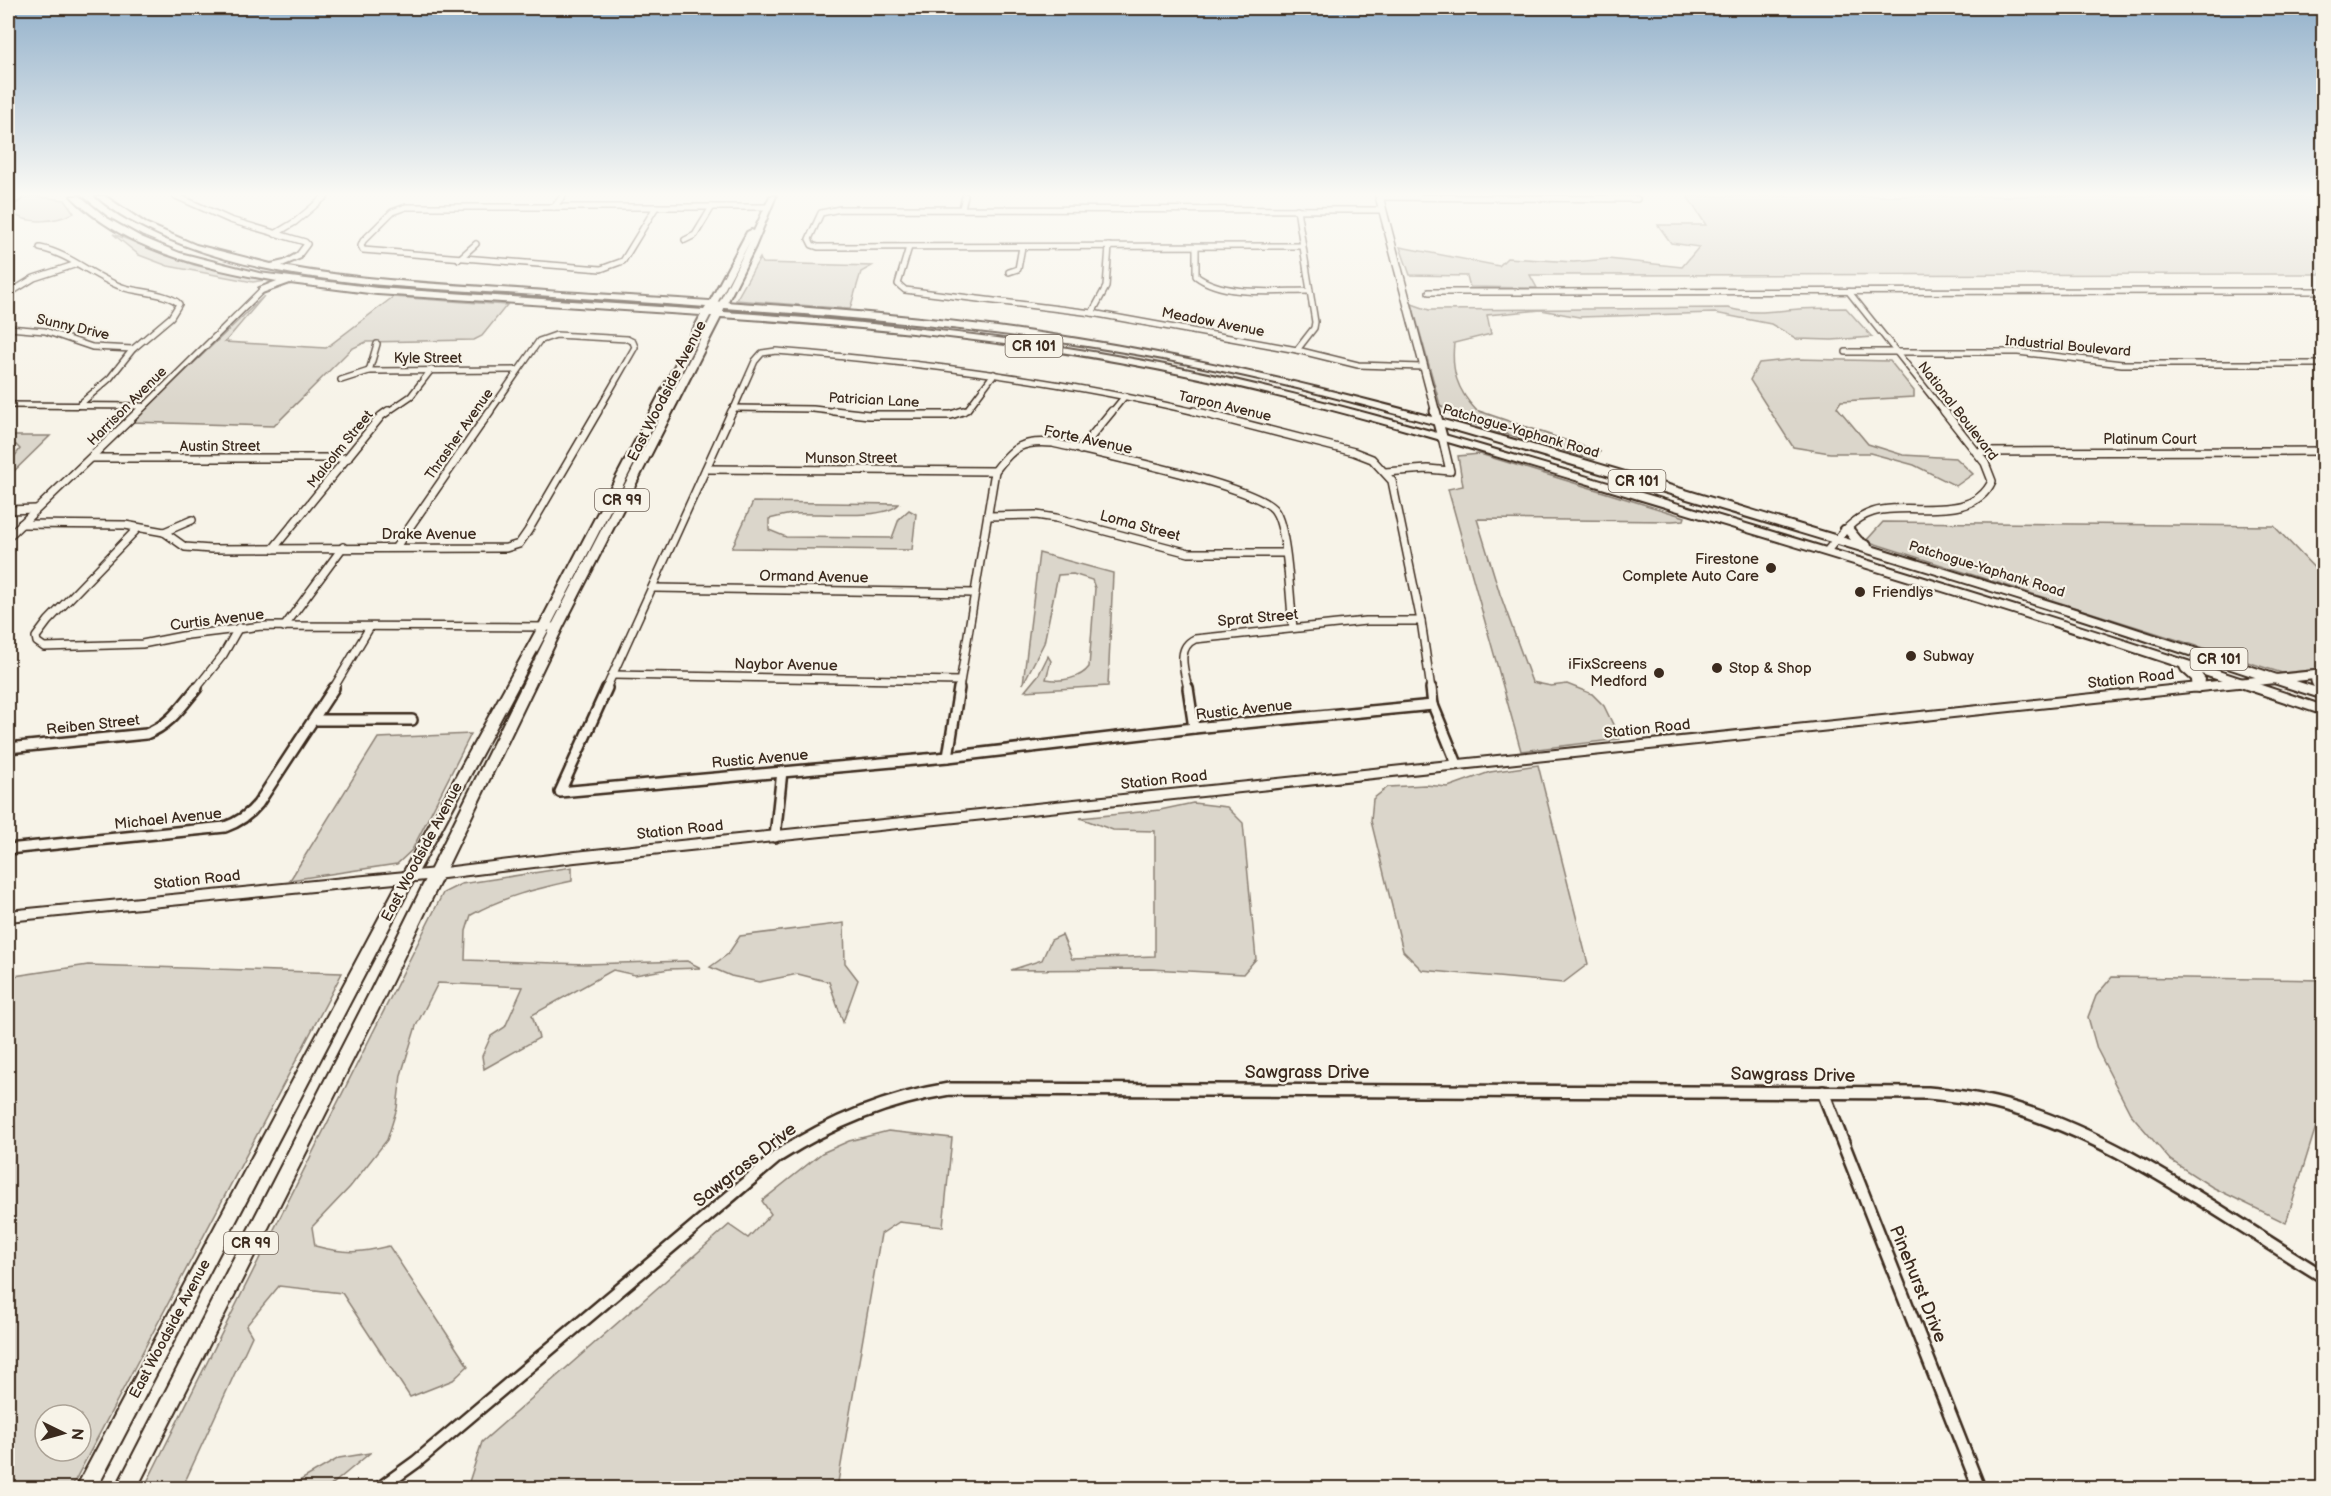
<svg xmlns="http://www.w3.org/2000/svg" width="2331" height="1496" font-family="'Balsamiq Sans',sans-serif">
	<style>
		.green { fill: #dbd6cb; stroke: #8b8074; stroke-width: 1.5; fill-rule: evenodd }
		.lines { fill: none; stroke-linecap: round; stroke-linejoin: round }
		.minor-far3-casing { stroke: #3b2a1e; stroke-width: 8 }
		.minor-far2-casing { stroke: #3b2a1e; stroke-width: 10 }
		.minor-far1-casing { stroke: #3b2a1e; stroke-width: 14 }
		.minor-casing { stroke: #3b2a1e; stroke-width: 16 }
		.tertiary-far1-casing { stroke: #3b2a1e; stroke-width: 10 }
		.tertiary-casing { stroke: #3b2a1e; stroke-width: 13 }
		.secondary-casing { stroke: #3b2a1e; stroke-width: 4 }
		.primary-casing { stroke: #3b2a1e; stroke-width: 4 }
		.minor-far3 { stroke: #f7f3e8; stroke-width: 5 }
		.minor-far2 { stroke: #f7f3e8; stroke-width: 7 }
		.minor-far1 { stroke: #f7f3e8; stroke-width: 9 }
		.minor { stroke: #f7f3e8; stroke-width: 11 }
		.tertiary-far1 { stroke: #f7f3e8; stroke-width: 7 }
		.tertiary { stroke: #f7f3e8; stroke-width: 9 }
		.secondary { fill: #f7f3e8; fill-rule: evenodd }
		.primary { fill: #f7f3e8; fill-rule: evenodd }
		.poi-dot { fill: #3b2a1e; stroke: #f7f3e8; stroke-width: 2 }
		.labels { text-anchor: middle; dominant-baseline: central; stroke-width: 4.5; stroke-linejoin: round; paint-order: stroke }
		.far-street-label { font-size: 14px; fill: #3b2a1e; stroke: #f7f3e8 }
		.shield { fill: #f7f3e8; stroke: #73665b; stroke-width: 1.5 }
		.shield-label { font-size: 14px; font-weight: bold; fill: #3b2a1e }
		.street-label { font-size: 15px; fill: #3b2a1e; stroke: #f7f3e8 }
		.poi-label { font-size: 15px; fill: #3b2a1e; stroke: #f7f3e8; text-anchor: start }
		.near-street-label { font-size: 18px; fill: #3b2a1e; stroke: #f7f3e8 }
	</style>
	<rect width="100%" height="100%" fill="#f7f3e8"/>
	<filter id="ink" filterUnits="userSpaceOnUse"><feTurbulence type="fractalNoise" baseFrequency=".0167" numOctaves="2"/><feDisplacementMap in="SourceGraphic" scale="12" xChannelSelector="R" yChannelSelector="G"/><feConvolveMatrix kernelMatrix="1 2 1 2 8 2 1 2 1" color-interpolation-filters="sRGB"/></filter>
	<g filter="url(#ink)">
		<g class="green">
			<path d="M33 196 65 200 74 213C55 222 29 225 11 213L10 208 25 198Z"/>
			<polygon points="1687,196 2323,196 2323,274 1530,275 1537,288 1470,287 1467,276 1410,275 1400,247 1499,266 1507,258 1574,262 1608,259 1682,267 1699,247 1671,243 1658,225 1706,225"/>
			<polygon points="113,234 194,265 265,280 253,282 168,266 139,255"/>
			<polygon points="760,258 762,263 872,266 861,272 850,309 736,300"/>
			<polygon points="264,296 225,342 326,348 393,297 507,305 482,336 474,340 366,342 351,349 274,426 132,422"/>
			<path d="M1412 304 1429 310 1728 308C1753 315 1773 311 1799 309 1814 308 1830 308 1846 308L1872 337 1832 340 1797 339 1771 324 1715 313 1579 317 1541 310 1487 315 1491 334 1454 343C1451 370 1457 390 1476 410L1600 452 1594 460 1455 419 1440 405Z"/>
			<polygon points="1797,359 1890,361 1914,391 1914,397 1841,401 1837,407 1868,444 1903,455 1956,458 1973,474 1956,486 1914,465 1870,453 1830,453 1793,447 1750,380 1759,363"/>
			<polygon points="8,436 50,436 8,477 8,465 20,449 16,445 8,451"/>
			<polygon points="1480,454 1685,517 1684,520 1672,521 1477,519 1500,594 1532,682 1551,686 1567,684 1592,694 1604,706 1620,739 1521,751 1448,489 1463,486 1458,456"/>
			<path d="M753 502 899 504C884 521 816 512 792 514 785 515 777 517 769 519V530L786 537 892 538 899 519 909 510 916 514 912 550 732 548Z"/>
			<polygon points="1883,522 2274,526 2323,577 2323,669 2282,673 1866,541"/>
			<path d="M1039 553 1113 573 1108 686 1025 691 1039 674 1048 656 1051 661 1046 679C1061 682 1080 679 1089 667L1095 588 1092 580 1073 574 1058 575 1044 643 1023 684Z"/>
			<polygon points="471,734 412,850 397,864 290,880 378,738"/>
			<polygon points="1538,765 1588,964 1563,983 1422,970 1403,951 1371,821 1373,799 1388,787 1425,785 1448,787 1490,772"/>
			<polygon points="1193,803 1227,807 1243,823 1256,959 1243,974 1151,969 1011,970 1042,960 1051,940 1062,935 1072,959 1155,956 1155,831 1113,830 1080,818 1160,810"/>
			<path d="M572 867V881C535 889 505 896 471 915L466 931 465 960 586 964 687 961 701 968 669 969 635 975 613 970 532 1015 539 1038 484 1069 482 1056 491 1036 505 1027 523 987 438 983 416 1026 401 1075 397 1108 387 1140 350 1187 312 1227 315 1246C345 1254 360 1253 389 1246L468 1366 453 1380 410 1397 342 1293 279 1286 246 1326 252 1336 182 1488H144L443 893 461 884Z"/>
			<polygon points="844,923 845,963 858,980 843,1022 829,982 798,974 759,982 731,976 710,967 728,954 740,936"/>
			<path d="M88 965 342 973 71 1488H8V977ZM45 1415H81V1451H45Z"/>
			<polygon points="2112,977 2323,980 2323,1104 2286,1223 2212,1187 2170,1160 2130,1113 2097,1049 2088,1017 2096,996"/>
			<polygon points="888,1131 952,1138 943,1227 899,1222 881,1234 837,1488 467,1488 482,1442 729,1225 748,1238 771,1214 762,1201 822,1153 849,1141"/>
			<polygon points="370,1453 328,1488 287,1488 339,1458"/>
		</g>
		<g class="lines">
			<defs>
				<g id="minor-far3">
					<polyline points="176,196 230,220 305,242 307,244 298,256"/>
					<polyline points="1379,197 1637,199"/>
					<polygon points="406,207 656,207 623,261 601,269 363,250 361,246 363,241 392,212"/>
					<polyline points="554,207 563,196"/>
					<polyline points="656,207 767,207"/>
					<polyline points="962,208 965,196"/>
					<polyline points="1297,209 1315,322 1314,328 1297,350"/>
					<polyline points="275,234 295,222 326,196"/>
					<polyline points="685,240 695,235 712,207"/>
					<polyline points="1302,246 818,247 812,245 809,239 821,213 840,209 1382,210"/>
					<polyline points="909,247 898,284 905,290 1092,313 1297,350 1358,365 1422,367"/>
					<path d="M1196 247V276C1223 297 1276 291 1309 291"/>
					<path d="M40 248C71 254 95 279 125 288 139 292 171 294 179 304L171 317 133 349 110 378 79 405"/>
					<polyline points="459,259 476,244"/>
					<polyline points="1009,272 1018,269 1022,247"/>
					<polyline points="1429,292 2324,291"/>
					<polyline points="1849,292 1945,413"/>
					<polyline points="8,294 34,278 74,265"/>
					<polyline points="1092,313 1106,287 1109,246"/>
					<polyline points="8,328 45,331 92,347 133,349"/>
					<polyline points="1846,352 2018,352 2122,364 2324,364"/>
					<polyline points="369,371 377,344"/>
					<polyline points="8,377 11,374 9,369"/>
					<polyline points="341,380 369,371 518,370"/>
					<polyline points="8,405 142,406"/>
					<polyline points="733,408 813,409 848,413"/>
					<polyline points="138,413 262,290"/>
					<polyline points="386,413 411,396 431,370"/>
					<polyline points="489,413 539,341 556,335 627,339 633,342 635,347 597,413"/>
					<path d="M732 413 755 361 762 353 776 351C919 362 1061 380 1200 413"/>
					<polyline points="958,413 967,410 994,374"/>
					<polyline points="1111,413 1125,396"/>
				</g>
				<g id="minor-far2">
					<polyline points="834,411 869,415 951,415 963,411"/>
					<polyline points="1194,411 1354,452 1372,459 1392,481 1421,621 1431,689"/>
					<polyline points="1080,450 1112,411"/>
					<polyline points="1976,452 2324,451"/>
					<polyline points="92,458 348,458"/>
					<polyline points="706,469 995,471"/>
					<polyline points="1385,472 1428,469 1450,471 1442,437"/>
					<polyline points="8,510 36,509"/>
					<polyline points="989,516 1036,515 1056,518 1189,553 1285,553"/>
					<polyline points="21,524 125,525 164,532 185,547 211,549 506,548 519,544 528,531 598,411"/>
					<polyline points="138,528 48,621 36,637 37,642 44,647 142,644 188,635 262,626 557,627"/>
					<polyline points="164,532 192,520"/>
					<polyline points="8,537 139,411"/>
					<polyline points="396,547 490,411"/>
					<polyline points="273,549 381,416 388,411"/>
					<path d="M1827 551C1839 536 1853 518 1873 512 1909 501 1973 524 1992 481L1985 463 1944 411"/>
					<polyline points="653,588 975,593"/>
					<polyline points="284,627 343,547"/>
					<polyline points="612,675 960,681"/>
					<polyline points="196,689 223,655 239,627"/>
					<polyline points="333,689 370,627"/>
					<polyline points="606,689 732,411"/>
					<path d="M959 689 995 471C1013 447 1022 440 1053 443 1090 452 1260 486 1275 511 1288 530 1290 602 1293 628"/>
					<path d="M1188 689C1185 672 1175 648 1195 639L1366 621H1421"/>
				</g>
				<g id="minor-far1">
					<polyline points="607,688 560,792 948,757 1194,728 1433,705"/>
					<polyline points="1188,688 1194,728"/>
					<polyline points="1431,688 1433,705"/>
					<polyline points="1433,705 1457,764"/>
					<polyline points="315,720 412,720"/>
					<path d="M8 748 146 734C170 725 181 707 197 688"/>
					<polyline points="948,757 959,688"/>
					<polyline points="775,837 782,771"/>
					<path d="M8 849 225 827C239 822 249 815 258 804L334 688"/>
				</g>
				<g id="minor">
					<polyline points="1823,1092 1979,1488"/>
					<path d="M380 1488 416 1462 778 1156C832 1121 886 1099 949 1089L1928 1093C1951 1095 1973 1098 1995 1103 2111 1131 2223 1216 2324 1277"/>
				</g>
				<g id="tertiary-far1">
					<polyline points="1379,196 1436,413"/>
					<polyline points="8,204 19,196"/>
				</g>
				<polyline id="tertiary" points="1435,411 1442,437"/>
				<g id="secondary">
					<polygon points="770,196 776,196 755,247 726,305 722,307 718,305 750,241 716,305 709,307 708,305 747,232 751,230 754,231"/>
					<polygon points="2324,670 2324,678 575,862 436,879 8,921 8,911 436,869 575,852"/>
				</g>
				<path id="primary" d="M71 196H80L107 218 141 237 180 253 259 273 377 288 704 310 706 307C639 302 573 297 506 293 392 286 272 283 166 238 142 227 115 214 96 196H105L145 223 196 245 271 264 284 261 298 253 301 254V258L282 266C369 282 458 285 546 291 704 301 862 308 1019 330 1303 369 1577 458 1851 540L1841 528 1843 526H1851L1861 538 1870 543 1871 546 2078 610 2314 687C2311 683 2310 677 2313 672H2323L2324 699C2239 673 2156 643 2071 616 1918 567 1764 522 1610 476 1480 437 1350 398 1218 370 1055 335 890 320 724 308L723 312C878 322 1033 338 1185 369 1355 405 1522 458 1689 507 1902 570 2114 635 2324 706V715L2201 674 2205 679 2204 688 2198 692 2193 691 2192 680 2182 671 2180 667C2003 608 1824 555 1645 501 1472 449 1298 394 1119 362 987 338 854 326 721 317L563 627 381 1004 137 1488H116L369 994 551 627 712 316H710L550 627 414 880 97 1488H76L403 873 538 627 701 315 377 294 290 283 262 293 259 292V288L277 281C206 269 123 250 71 196Z"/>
			</defs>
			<use href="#minor-far3" class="minor-far3-casing"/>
			<use href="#minor-far2" class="minor-far2-casing"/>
			<use href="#minor-far1" class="minor-far1-casing"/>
			<use href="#minor" class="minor-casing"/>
			<use href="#tertiary-far1" class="tertiary-far1-casing"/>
			<use href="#tertiary" class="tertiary-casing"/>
			<use href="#secondary" class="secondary-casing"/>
			<use href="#primary" class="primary-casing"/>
			<use href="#minor-far3" class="minor-far3"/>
			<use href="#minor-far2" class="minor-far2"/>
			<use href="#minor-far1" class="minor-far1"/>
			<use href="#minor" class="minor"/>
			<use href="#tertiary-far1" class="tertiary-far1"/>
			<use href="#tertiary" class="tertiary"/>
			<use href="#secondary" class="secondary"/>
			<use href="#primary" class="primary"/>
		</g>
	</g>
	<linearGradient id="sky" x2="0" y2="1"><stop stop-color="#93b1cb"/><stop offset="0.48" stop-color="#fbfaf5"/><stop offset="1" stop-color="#fbfaf5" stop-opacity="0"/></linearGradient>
	<rect width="2331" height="405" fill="url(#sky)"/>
	<g class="poi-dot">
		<circle cx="1771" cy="568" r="6"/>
		<circle cx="1860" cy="592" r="6"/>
		<circle cx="1911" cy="656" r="6"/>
		<circle cx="1717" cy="668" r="6"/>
		<circle cx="1659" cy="673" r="6"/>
	</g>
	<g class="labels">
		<g class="far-street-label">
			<text transform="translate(1213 322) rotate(11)">Meadow Avenue</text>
			<text transform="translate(73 327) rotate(13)">Sunny Drive</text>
			<text transform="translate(2068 346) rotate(5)">Industrial Boulevard</text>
			<text x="428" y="358">Kyle Street</text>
			<text transform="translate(874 400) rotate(3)">Patrician Lane</text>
			<text transform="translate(127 406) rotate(-45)">Harrison Avenue</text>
			<text transform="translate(1225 406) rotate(13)">Tarpon Avenue</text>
			<text transform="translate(1958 411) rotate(52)">National Boulevard</text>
			<text transform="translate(1521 431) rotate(16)">Patchogue-Yaphank Road</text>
			<text transform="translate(459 434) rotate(-55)">Thrasher Avenue</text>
			<text x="2150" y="439">Platinum Court</text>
			<text x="220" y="446">Austin Street</text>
			<text transform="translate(340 449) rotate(-51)">Malcolm Street</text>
			<text x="851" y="458">Munson Street</text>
			<text transform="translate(1987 569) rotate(17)">Patchogue-Yaphank Road</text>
		</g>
		<g class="shield">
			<rect x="1005.5" y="335" width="57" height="22" rx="4.5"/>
			<rect x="1608.5" y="470" width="57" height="22" rx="4.5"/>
			<rect x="595" y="489" width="54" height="22" rx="4.5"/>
			<rect x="2190.5" y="648" width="57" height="22" rx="4.5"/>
			<rect x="224" y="1232" width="54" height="22" rx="4.5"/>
		</g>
		<g class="shield-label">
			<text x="1034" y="346">CR 101</text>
			<text x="1637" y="481">CR 101</text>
			<text x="622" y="500">CR 99</text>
			<text x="2219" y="659">CR 101</text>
			<text x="251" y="1243">CR 99</text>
		</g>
		<g class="street-label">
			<text transform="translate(667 391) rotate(-63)">East Woodside Avenue</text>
			<text transform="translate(1088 440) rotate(12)">Forte Avenue</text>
			<text transform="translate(1140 526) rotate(15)">Loma Street</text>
			<text x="429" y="534">Drake Avenue</text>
			<text transform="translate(814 577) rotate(1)">Ormand Avenue</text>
			<text transform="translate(1258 618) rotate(-5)">Sprat Street</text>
			<text transform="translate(217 620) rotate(-7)">Curtis Avenue</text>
			<text transform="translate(786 665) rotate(1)">Naybor Avenue</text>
			<text transform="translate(2131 679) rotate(-6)">Station Road</text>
			<text transform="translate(1244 710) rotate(-6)">Rustic Avenue</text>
			<text transform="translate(93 725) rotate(-6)">Reiben Street</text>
			<text transform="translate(1647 729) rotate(-6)">Station Road</text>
			<text transform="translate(760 759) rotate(-5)">Rustic Avenue</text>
			<text transform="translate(1164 780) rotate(-6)">Station Road</text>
			<text transform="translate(168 819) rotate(-6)">Michael Avenue</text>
			<text transform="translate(680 830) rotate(-6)">Station Road</text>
			<text transform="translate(422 852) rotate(-62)">East Woodside Avenue</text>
			<text transform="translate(197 880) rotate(-6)">Station Road</text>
			<text transform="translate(170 1329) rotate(-62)">East Woodside Avenue</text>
		</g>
		<g class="poi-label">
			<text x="1759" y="559" text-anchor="end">Firestone<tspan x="1759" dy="17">Complete Auto Care</tspan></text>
			<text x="1872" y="592">Friendlys</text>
			<text x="1923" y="656">Subway</text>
			<text x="1647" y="664" text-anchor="end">iFixScreens<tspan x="1647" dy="17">Medford</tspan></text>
			<text x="1729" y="668">Stop &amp; Shop</text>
		</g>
		<g class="near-street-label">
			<text x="1307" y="1072">Sawgrass Drive</text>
			<text transform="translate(1793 1075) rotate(1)">Sawgrass Drive</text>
			<text transform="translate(745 1165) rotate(-38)">Sawgrass Drive</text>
			<text transform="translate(1918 1284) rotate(68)">Pinehurst Drive</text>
		</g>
	</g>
	<rect width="2331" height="1496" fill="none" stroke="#f7f3e8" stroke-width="30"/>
	<rect x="15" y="15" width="2301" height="1466" fill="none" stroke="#3b2a1e" stroke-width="2" filter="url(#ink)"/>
	<g transform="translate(63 1433) rotate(95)"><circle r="28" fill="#f7f3e8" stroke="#aca397" stroke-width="1.5"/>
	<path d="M0-4.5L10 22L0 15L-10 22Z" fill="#3b2a1e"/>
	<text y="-9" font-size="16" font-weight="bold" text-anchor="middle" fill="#3b2a1e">N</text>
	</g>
</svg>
